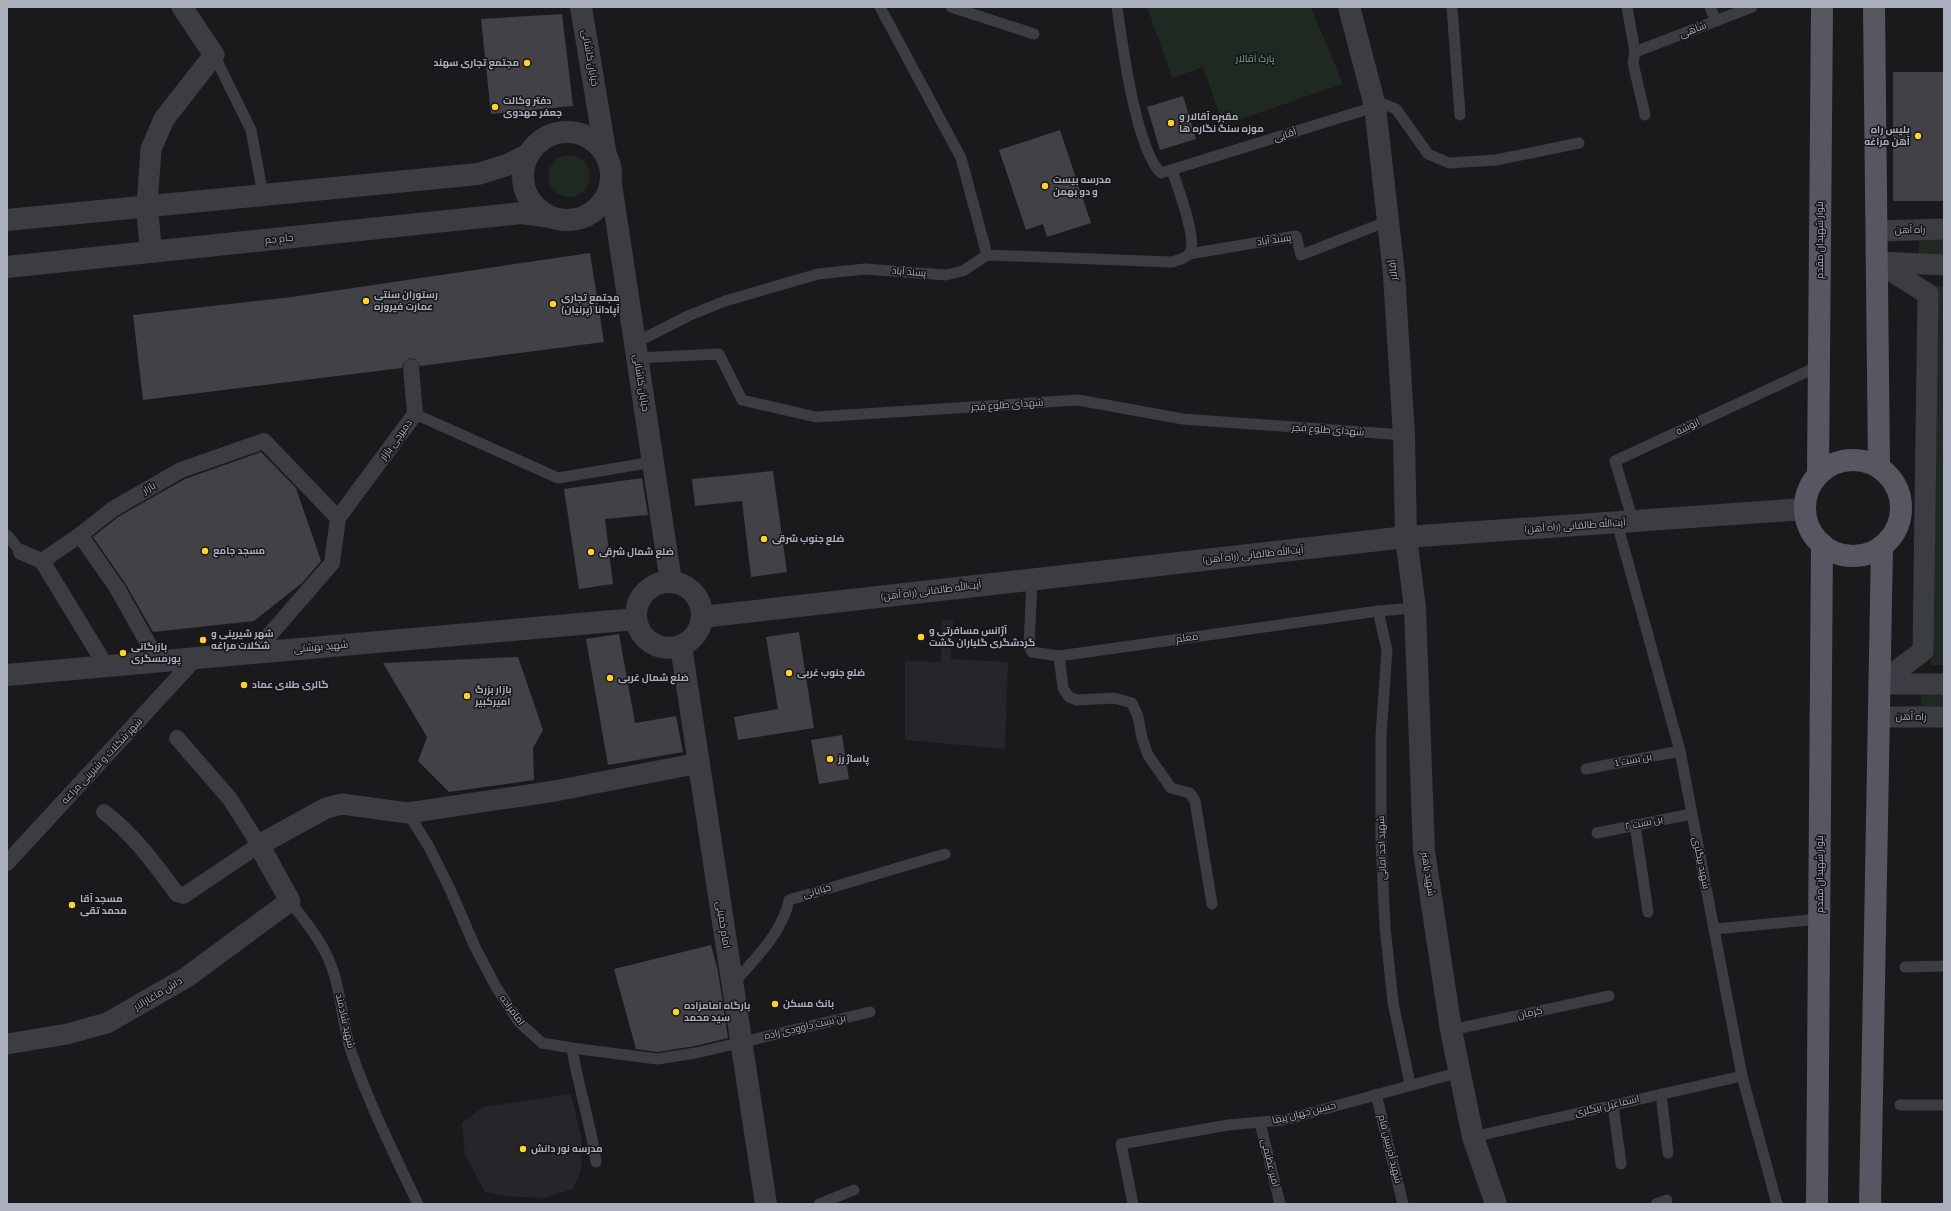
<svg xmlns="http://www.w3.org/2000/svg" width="1951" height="1211" font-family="'Source Sans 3',Cairo,sans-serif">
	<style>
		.built { fill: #262529 }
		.green { fill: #1f2821 }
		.building { fill: #414146 }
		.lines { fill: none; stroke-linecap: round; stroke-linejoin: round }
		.service { stroke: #3c3c43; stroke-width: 11 }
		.pedestrian { stroke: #3c3c43; stroke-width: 16 }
		.minor { stroke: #3c3c43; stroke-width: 21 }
		.tertiary { stroke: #3c3c43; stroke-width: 22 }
		.primary { stroke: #565760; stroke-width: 22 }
		.poi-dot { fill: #fed12f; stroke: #151417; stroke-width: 1.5 }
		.labels { text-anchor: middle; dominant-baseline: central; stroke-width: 3; stroke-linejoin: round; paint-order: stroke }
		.street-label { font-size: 10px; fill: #abaebc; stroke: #151417 }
		.park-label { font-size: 10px; fill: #81a888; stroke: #151417 }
		.poi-label { font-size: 10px; font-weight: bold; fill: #abaebc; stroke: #151417; text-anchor: start }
	</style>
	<rect width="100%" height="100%" fill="#1a191c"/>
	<g class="built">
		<polygon points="942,620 953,620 951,659 1008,662 1005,749 905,740 905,661 941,662"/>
		<polygon points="571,1094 582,1142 581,1170 573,1189 544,1198 505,1196 485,1192 465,1155 462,1123 483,1107"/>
	</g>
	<g class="green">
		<polygon points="1147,7 1311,7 1343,84 1223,125 1203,67 1172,78"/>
		<circle cx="569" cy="176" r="21"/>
		<polygon points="1919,236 1944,237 1944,256 1919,255"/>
		<rect x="1931" y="286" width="13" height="379"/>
		<polygon points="1921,691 1944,691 1944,710 1920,710"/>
	</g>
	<g class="building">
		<polygon points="562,14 573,106 491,114 481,19"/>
		<rect x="1893" y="72" width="51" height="129"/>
		<polygon points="1183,96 1196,139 1160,150 1147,107"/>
		<polygon points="1060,130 1091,223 1047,237 1043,224 1026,230 999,150"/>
		<polygon points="590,253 604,342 420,366 415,359 410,358 403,363 402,368 143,400 133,315 292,297"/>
		<polygon points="261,452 296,488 321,561 302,583 254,621 153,632 125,583 93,537 118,517 185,479"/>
		<polygon points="773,471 787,572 751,577 742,501 695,506 692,479"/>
		<polygon points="642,478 648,515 605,519 613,584 579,589 564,489"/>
		<polygon points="799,632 814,728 738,740 734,717 778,709 766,637"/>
		<polygon points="619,634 635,723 676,716 683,752 608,765 586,639"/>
		<polygon points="518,657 543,730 533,748 534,780 449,792 418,761 427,737 383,663"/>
		<polygon points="842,735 849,779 819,784 811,740"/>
		<polygon points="711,945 718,971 728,1038 695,1046 657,1052 636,1049 614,969"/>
	</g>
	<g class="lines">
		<g class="service">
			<polyline points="880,7 961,158 987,255"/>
			<polyline points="951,7 1034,34"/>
			<path d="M1117 7C1122 42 1136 150 1161 173L1384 104 1396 109 1428 154 1449 163 1496 160 1579 143"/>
			<polyline points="1452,7 1460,115"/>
			<polyline points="1627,7 1635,52 1633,63 1645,115"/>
			<polyline points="1710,7 1716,21"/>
			<polyline points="1635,52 1752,7"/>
			<polyline points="214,55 251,130 263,195"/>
			<polyline points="1189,254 1296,236 1301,255 1388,221"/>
			<path d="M635 343 688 316 725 301 818 274 865 269 946 275 963 271 987 255 1172 262C1178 260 1185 259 1189 254 1199 241 1177 186 1172 170"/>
			<polyline points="637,358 719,354 742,400 816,417 1078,400 1183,419 1404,435"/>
			<polyline points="415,414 558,478 653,462"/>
			<polyline points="1633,521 1615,461 1819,366"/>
			<polyline points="1617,523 1680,751 1742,1076 1777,1204"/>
			<polyline points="7,535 21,552"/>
			<polyline points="1032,580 1029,646 1032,652 1059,656 1378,611 1415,608"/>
			<polyline points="1378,611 1387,650 1381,736 1381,841 1385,927 1393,1002 1410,1084"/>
			<polyline points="1059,656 1063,688 1069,697 1077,700 1114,698 1132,703 1138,717 1142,738 1148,755 1171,788 1190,793 1195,801 1212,904"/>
			<polyline points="1586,769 1680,751"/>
			<polyline points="408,813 429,847 450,889 475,947 496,987 519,1022 542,1043 572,1048 657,1059 696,1053 870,1012"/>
			<polyline points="1635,825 1648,912"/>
			<polyline points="1597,833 1691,814"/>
			<path d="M290 901C306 923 325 944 333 971 342 996 342 1025 351 1051 369 1104 394 1154 418 1204"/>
			<polyline points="1715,929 1819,919"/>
			<polyline points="1905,967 1944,966"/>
			<path d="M733 984C755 958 782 934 789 900L945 854"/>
			<polyline points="1451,1030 1609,996"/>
			<path d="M572 1048C578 1087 591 1124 596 1162"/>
			<polyline points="1376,1094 1403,1204"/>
			<polyline points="1661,1094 1668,1153"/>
			<polyline points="1613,1105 1621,1164"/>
			<polyline points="1900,1105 1944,1105"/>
			<polyline points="1260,1123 1280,1204"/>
			<polyline points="1473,1137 1742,1076"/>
			<polyline points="819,1204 854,1190"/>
			<polyline points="1133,1204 1121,1144 1228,1125 1284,1120 1460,1072"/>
			<polyline points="1656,1204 1667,1200"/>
		</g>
		<g class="pedestrian">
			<polyline points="80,535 42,561 106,666"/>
			<polyline points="21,552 42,561"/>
			<polyline points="254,653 332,563 338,518 415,414 411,367"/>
			<polyline points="158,661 117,588 80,535 113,509 181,470 264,441 338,518"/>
			<path d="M104 812C134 835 155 864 177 894L183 896 259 845 230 799 177 738"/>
			<polyline points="7,863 196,658"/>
		</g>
		<g class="minor">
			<polyline points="147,206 151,149 164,119 214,55 182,7"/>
			<polyline points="1877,231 1944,229"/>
			<polyline points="1877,262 1928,294 1923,651 1879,684"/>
			<polyline points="1879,262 1944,265"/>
			<polyline points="1879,684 1944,684"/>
			<polyline points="1879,717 1944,717"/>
			<polyline points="7,1044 67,1034 107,1023 187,977 290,901 259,845 326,808 342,804 408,813 555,791 699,763"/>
		</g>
		<g class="tertiary">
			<polyline points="581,7 606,156"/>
			<polyline points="1349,7 1375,106 1394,274 1404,435 1406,537 1415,608 1424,851 1451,1030 1473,1137 1496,1204"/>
			<circle cx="567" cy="176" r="44"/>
			<polyline points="611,184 671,582"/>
			<polyline points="147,206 151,252"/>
			<polyline points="7,220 478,174 507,165 529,154"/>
			<polyline points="7,267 522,213 551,217"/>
			<circle cx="669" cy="615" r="33"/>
			<polyline points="702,617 1406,537 1805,509"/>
			<polyline points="681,646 766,1204"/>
			<polyline points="7,675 636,619"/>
		</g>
		<g class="primary">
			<polyline points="1874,7 1879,467"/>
			<circle cx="1853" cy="508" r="48"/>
			<polyline points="1818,474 1822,7"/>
			<polyline points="1817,1204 1822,544"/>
			<polyline points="1870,1204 1882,546"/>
		</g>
	</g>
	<g class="poi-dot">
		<circle cx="527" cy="63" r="4"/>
		<circle cx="495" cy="107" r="4"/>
		<circle cx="1171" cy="123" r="4"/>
		<circle cx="1918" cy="136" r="4"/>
		<circle cx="1045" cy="186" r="4"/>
		<circle cx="366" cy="301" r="4"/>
		<circle cx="553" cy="304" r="4"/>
		<circle cx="764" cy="539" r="4"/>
		<circle cx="205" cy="551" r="4"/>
		<circle cx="591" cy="552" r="4"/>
		<circle cx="921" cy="637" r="4"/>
		<circle cx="203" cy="640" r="4"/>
		<circle cx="123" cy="653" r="4"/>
		<circle cx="789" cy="673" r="4"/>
		<circle cx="610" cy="678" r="4"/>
		<circle cx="244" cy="685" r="4"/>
		<circle cx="467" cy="696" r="4"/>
		<circle cx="830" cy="759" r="4"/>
		<circle cx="72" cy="905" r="4"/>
		<circle cx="775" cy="1004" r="4"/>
		<circle cx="676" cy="1012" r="4"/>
		<circle cx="523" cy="1149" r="4"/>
	</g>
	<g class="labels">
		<g class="street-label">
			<text transform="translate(1693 30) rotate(-21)">شاهی</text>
			<text transform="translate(590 58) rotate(80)">خیابان کاشانی</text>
			<text transform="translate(1285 135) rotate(-18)">آقایی</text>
			<text transform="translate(1910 230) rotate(-1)">راه آهن</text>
			<text transform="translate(279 239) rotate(-6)">جام جم</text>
			<text transform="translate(1274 240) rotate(-8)">پسند آباد</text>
			<text transform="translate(1820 240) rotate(-90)">بلوار شهیدان مقدم</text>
			<text transform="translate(1393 270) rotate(-95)">آقالار</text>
			<text transform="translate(909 272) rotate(5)">پسند آباد</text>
			<text transform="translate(641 383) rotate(81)">خیابان کاشانی</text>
			<text transform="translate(1007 405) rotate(-4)">شهدای طلوع فجر</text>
			<text transform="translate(1688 427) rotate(-25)">انوشه</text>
			<text transform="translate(1328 430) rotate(4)">شهدای طلوع فجر</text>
			<text transform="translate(396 440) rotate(-54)">دمیرچی بازار</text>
			<text transform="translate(149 488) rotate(-30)">بازار</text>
			<text transform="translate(1575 526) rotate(-4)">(راه آهن) آیت‌الله طالقانی</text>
			<text transform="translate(1253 555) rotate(-6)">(راه آهن) آیت‌الله طالقانی</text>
			<text transform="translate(931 591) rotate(-7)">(راه آهن) آیت‌الله طالقانی</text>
			<text transform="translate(1187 638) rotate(-8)">معلم</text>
			<text transform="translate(321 647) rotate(-5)">شهید بهشتی</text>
			<text transform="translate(1911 717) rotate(1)">راه آهن</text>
			<text transform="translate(1633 760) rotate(-11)">بن بست 1</text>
			<text transform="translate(102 761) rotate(-47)">شهر شکلات و شیرینی مراغه</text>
			<text transform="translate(1644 823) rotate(-12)">بن بست ۲</text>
			<text transform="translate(1382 848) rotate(-92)">شهید احد امانی</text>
			<text transform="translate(1701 863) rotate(78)">شهید بیگلری</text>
			<text transform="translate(1428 874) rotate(81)">شهید باهنر</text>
			<text transform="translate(1820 874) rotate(-90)">بلوار شهیدان مقدم</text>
			<text transform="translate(817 891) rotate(-16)">خیابانی</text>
			<text transform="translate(723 925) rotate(81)">امام خمینی</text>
			<text transform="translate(158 994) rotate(-31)">داش ماغازالار</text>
			<text transform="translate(512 1010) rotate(54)">امامزاده</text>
			<text transform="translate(1530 1013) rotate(-12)">کرمان</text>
			<text transform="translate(345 1021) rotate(77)">شهید شادمند</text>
			<text transform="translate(805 1027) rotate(-13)">بن بست داوودی زاده</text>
			<text transform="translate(1607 1106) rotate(-13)">اسماعیل بیگلری</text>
			<text transform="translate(1304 1113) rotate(-14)">حسین جهان پیما</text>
			<text transform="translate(1390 1149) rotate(76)">شهید آذرشین فام</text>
			<text transform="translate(1270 1163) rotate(76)">امیر عظیمی</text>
		</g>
		<g class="park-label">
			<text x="1255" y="59">پارک آقالار</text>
		</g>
		<g class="poi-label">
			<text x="519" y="63" text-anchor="end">مجتمع تجاری سهند</text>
			<text x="503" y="101">دفتر وکالت<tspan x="503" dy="12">جعفر مهدوی</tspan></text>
			<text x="1179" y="117">مقبره آقالار و<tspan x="1179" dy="12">موزه سنگ نگاره ها</tspan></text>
			<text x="1910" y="130" text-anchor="end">پلیس راه<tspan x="1910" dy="12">آهن مراغه</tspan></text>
			<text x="1053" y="180">مدرسه بیست<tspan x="1053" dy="12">و دو بهمن</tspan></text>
			<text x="374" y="295">رستوران سنتی<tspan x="374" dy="12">عمارت فیروزه</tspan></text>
			<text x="561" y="298">مجتمع تجاری<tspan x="561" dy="12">آپادانا (پرنیان)</tspan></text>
			<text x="772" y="539">ضلع جنوب شرقی</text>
			<text x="213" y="551">مسجد جامع</text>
			<text x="599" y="552">ضلع شمال شرقی</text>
			<text x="929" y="631">آژانس مسافرتی و<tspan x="929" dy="12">گردشگری گلباران گشت</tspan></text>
			<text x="211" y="634">شهر شیرینی و<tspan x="211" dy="12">شکلات مراغه</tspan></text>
			<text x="131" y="647">بازرگانی<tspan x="131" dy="12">پورمسگری</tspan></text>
			<text x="797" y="673">ضلع جنوب غربی</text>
			<text x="618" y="678">ضلع شمال غربی</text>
			<text x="252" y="685">گالری طلای عماد</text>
			<text x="475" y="690">بازار بزرگ<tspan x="475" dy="12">امیرکبیر</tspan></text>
			<text x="838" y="759">پاساژ رز</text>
			<text x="80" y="899">مسجد آقا<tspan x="80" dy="12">محمد تقی</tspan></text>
			<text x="783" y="1004">بانک مسکن</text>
			<text x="684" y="1006">بارگاه امامزاده<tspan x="684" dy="12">سید محمد</tspan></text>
			<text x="531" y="1149">مدرسه نور دانش</text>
		</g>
	</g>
	<rect width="1951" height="1211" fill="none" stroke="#abaebc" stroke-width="16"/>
</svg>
